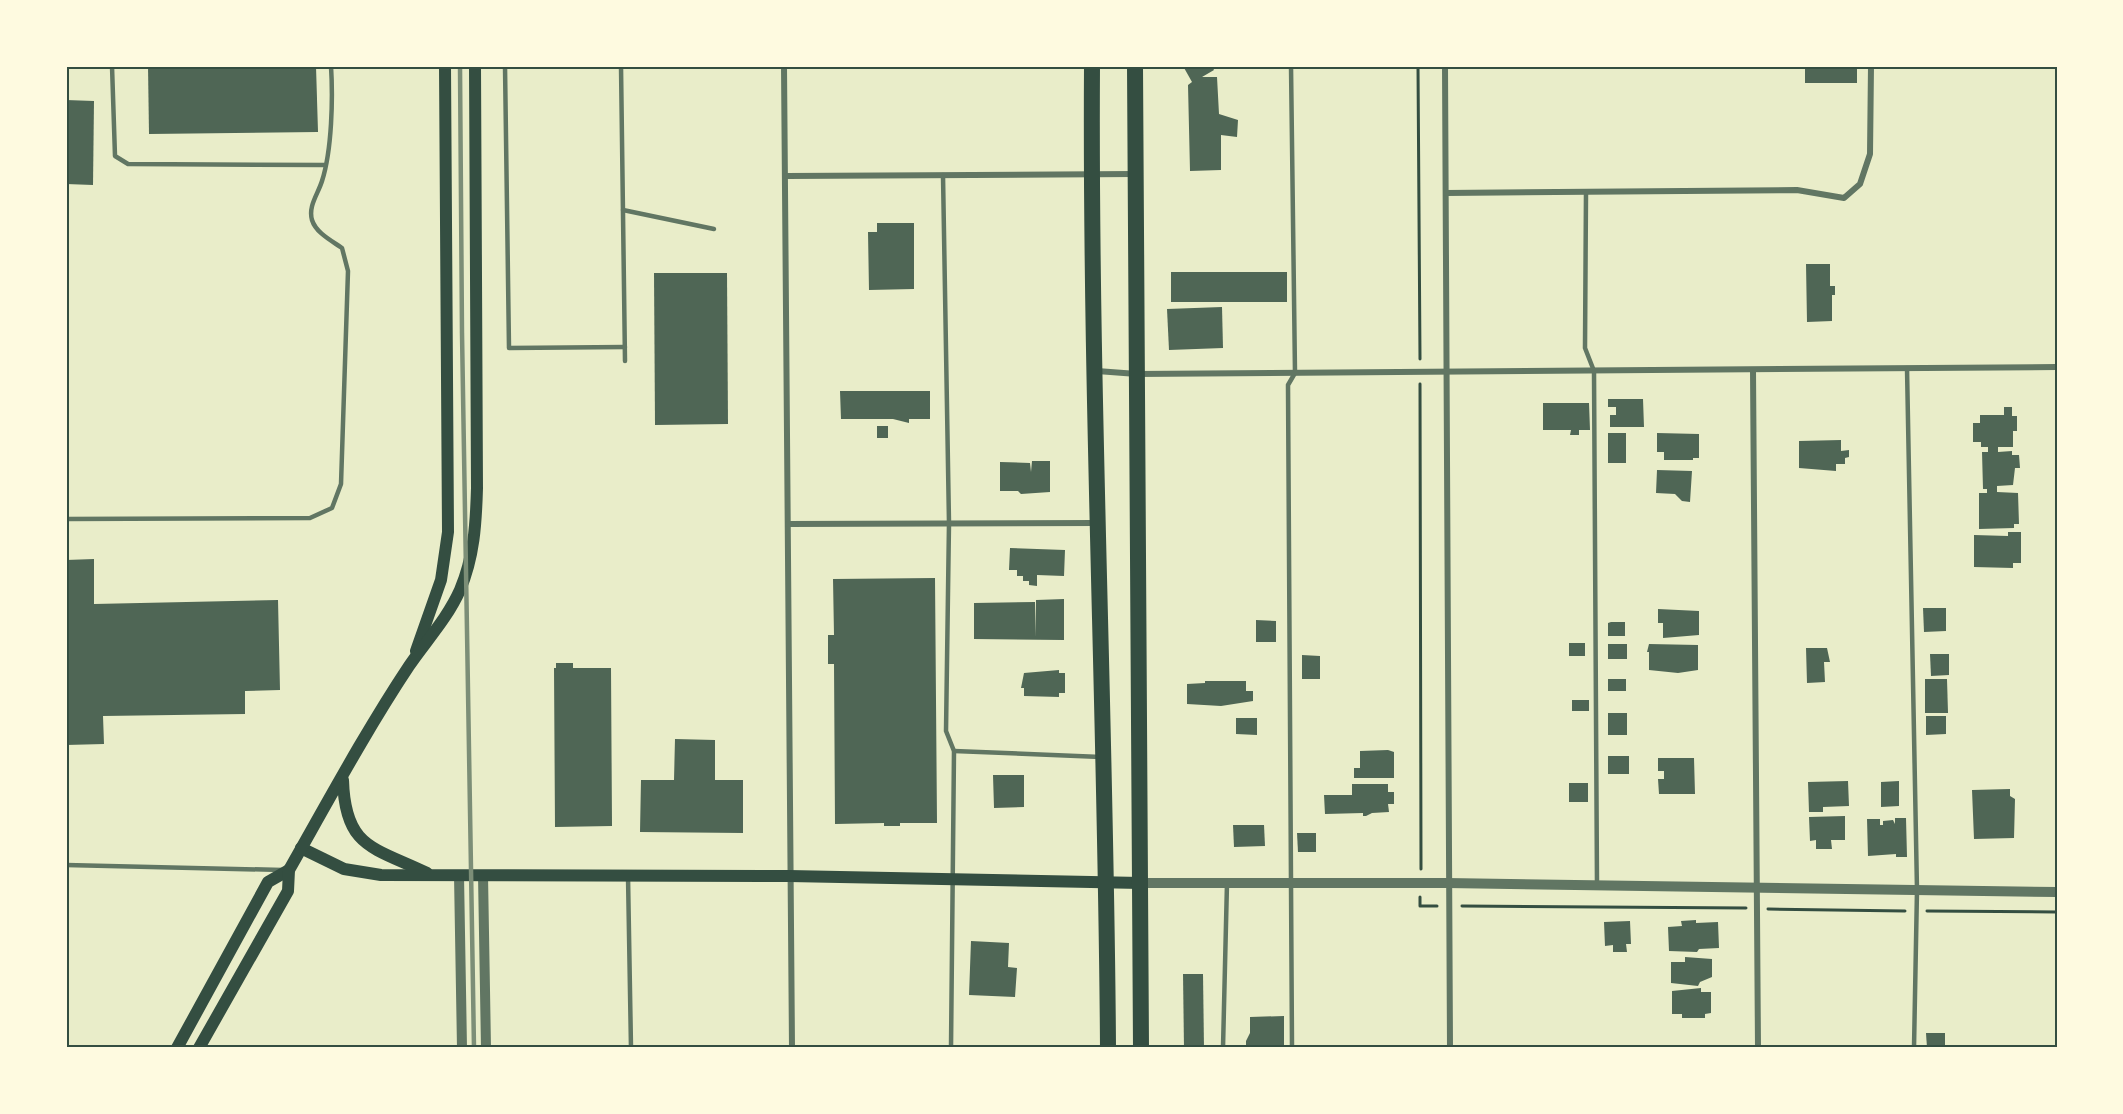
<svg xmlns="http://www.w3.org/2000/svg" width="2123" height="1114" font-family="Cabin,sans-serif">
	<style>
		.building { fill: #4f6655 }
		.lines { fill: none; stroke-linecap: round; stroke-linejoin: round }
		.path { stroke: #344e41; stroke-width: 3 }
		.service { stroke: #617663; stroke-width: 4.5 }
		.minor { stroke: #617663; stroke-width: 6 }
		.tertiary { stroke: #617663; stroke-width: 10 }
		.secondary { stroke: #344e41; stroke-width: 12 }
		.trunk { stroke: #344e41; stroke-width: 16 }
		.rail { stroke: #7c8e77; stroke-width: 4.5 }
		.neatline { fill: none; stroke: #344e41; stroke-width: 2 }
	</style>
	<rect width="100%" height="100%" fill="#e9edc9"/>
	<g class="building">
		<polygon points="148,66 316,66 318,132 149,134"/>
		<polygon points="1183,66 1212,66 1214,70 1202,77 1217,77 1219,114 1238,120 1237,137 1221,135 1221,170 1190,171 1188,85 1192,82"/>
		<rect x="1805" y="66" width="52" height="17"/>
		<polygon points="66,100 94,101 93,185 66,184"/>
		<polygon points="877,223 914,223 914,289 869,290 868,232 877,232"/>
		<polygon points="1806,264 1830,264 1830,286 1835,286 1835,295 1832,295 1832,321 1807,322"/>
		<rect x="1171" y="272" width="116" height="30"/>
		<polygon points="654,273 727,273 728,424 655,425"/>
		<polygon points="1222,307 1223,348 1169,350 1167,309"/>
		<polygon points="840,391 930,391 930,419 909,419 909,423 893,419 841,419"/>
		<polygon points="1608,399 1643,399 1644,427 1610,427 1610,415 1616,415 1616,407 1608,407"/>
		<polygon points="1543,403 1589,403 1590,430 1579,430 1579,435 1570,435 1571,430 1543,430"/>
		<polygon points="2004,407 2012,407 2012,416 2017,416 2017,431 2013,431 2013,447 1998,447 1998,452 2012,451 2012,455 2019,455 2020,468 2015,468 2013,485 1997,486 1997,492 2018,493 2019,524 2014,524 2014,528 1979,529 1979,493 1987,493 1987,489 1983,489 1982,452 1988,452 1988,447 1981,447 1981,442 1973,442 1973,423 1980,423 1980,415 2004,415"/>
		<rect x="877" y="426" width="11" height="12"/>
		<rect x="1608" y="433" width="18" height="30"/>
		<polygon points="1657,433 1699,434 1699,458 1693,458 1693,460 1664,460 1664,452 1657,452"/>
		<polygon points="1841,440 1841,451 1849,450 1849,457 1845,458 1845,464 1836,464 1836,471 1799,468 1799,441"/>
		<polygon points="1032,461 1050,461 1050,492 1021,494 1018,491 1000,491 1000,462 1030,463 1031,472"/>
		<polygon points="1657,470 1692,471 1690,502 1682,501 1675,494 1656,493"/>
		<polygon points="2008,532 2021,532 2021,563 2013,563 2013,568 1974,567 1974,535 2008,536"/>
		<polygon points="1010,548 1065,550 1064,576 1037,575 1037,586 1029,585 1029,581 1023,581 1023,576 1017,576 1017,570 1009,570"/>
		<polygon points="94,559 94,604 278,600 280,690 245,691 245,714 103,716 104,744 66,745 66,560"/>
		<polygon points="935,578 937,823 900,823 900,826 884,826 884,823 835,824 834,664 828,664 828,635 834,635 833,579"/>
		<polygon points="1064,599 1064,640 974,639 974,603 1035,602 1036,637 1036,600"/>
		<polygon points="1923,608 1946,608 1946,631 1924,632"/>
		<polygon points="1658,609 1699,611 1699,635 1663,638 1663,623 1658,623"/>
		<polygon points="1256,620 1276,621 1276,642 1256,642"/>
		<polygon points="1611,622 1625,622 1625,636 1608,636 1608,623"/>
		<rect x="1569" y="643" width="16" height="13"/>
		<rect x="1608" y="644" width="19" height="15"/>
		<polygon points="1649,644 1698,645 1698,670 1678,673 1649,670 1649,652 1647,652"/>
		<polygon points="1806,648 1827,648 1830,662 1824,662 1825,682 1807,683"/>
		<polygon points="1930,654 1949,654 1949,675 1931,676"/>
		<polygon points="1302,655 1320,656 1320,679 1302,679"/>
		<polygon points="556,663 573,663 573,668 611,668 612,826 555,827 554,668 556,668"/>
		<polygon points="1059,670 1059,673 1065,673 1065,693 1059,693 1059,697 1024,696 1024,688 1021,688 1024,673"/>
		<rect x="1608" y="679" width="18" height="12"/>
		<polygon points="1925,679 1947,679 1948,713 1925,713"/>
		<polygon points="1205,681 1246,681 1246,691 1253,691 1253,701 1221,706 1187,704 1187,684 1205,683"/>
		<rect x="1572" y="700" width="17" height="11"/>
		<rect x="1608" y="713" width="19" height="22"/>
		<polygon points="1926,716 1946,716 1946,734 1926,735"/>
		<polygon points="1236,718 1257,718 1257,735 1236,734"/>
		<polygon points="675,739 715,740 715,780 743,780 743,833 640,832 641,780 674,780"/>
		<polygon points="1388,750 1394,752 1394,778 1354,778 1354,768 1360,768 1360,751"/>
		<rect x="1608" y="756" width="21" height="18"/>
		<polygon points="1658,758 1694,758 1695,794 1659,794 1658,779 1664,779 1664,771 1658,771"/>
		<polygon points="993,775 1024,775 1024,807 994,808"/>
		<polygon points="1848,781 1849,806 1823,807 1823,812 1809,812 1808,782"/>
		<polygon points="1899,781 1899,806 1881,807 1881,782"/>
		<rect x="1569" y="783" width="19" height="19"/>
		<polygon points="1352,784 1388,784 1388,792 1394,792 1394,804 1388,804 1389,812 1372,813 1366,816 1363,816 1363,813 1325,814 1324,795 1352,795"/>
		<polygon points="2010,789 2010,796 2015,799 2014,838 1974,839 1972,790"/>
		<polygon points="1845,816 1845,840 1831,840 1832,849 1816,849 1816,840 1810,841 1809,817"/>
		<polygon points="1895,818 1906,818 1907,857 1896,857 1896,854 1868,856 1867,819 1880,819 1880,825 1883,825 1883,821 1893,820 1895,824"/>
		<polygon points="1233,825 1264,825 1265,846 1234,847"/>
		<polygon points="1297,833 1316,833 1316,852 1298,852"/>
		<polygon points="1696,920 1696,923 1718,922 1719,948 1699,949 1697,952 1669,951 1668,927 1682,926 1681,921"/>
		<polygon points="1630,921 1631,944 1626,944 1627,952 1613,952 1613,945 1605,946 1604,922"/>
		<polygon points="971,941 1009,943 1008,967 1017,968 1015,997 969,995"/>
		<polygon points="1685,957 1712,959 1712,977 1700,982 1698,986 1671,983 1671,962 1685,962"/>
		<polygon points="1183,974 1203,974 1204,1048 1184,1048"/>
		<polygon points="1701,988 1701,992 1711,992 1711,1013 1705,1014 1705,1018 1682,1018 1682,1014 1672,1014 1672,991"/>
		<polygon points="1284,1016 1284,1048 1246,1048 1246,1041 1250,1033 1250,1017"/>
		<polygon points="1926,1033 1945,1033 1945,1048 1927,1048"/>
	</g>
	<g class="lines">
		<g class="path">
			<polyline points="1418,66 1420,359"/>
			<polyline points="1420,384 1421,869"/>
			<polyline points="1420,897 1420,906 1437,906"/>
			<polyline points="1462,906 1746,908"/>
			<polyline points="1768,909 1905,911"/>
			<polyline points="1927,911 2057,912"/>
		</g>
		<g class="service">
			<polyline points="112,66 115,156 128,164 325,165"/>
			<polyline points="505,66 509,348 625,347"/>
			<polyline points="621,66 625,361"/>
			<polyline points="1291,66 1295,373 1288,385 1292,1048"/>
			<polyline points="943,175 949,523 946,731 954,751 951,1048"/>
			<polyline points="1586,192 1585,348 1594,371 1597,886"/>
			<polyline points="623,210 714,229"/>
			<polyline points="1907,368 1917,890 1914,1048"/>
			<path d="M66 519 310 518 332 508 341 484 348 271 342 248C332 241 316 233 312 220 308 206 318 194 322 181 332 150 333 98 331 66"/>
			<polyline points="954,751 1101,757"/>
			<polyline points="66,865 283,870"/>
			<polyline points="628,876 631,1048"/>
			<polyline points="1223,1048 1227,883"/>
		</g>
		<g class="minor">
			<polyline points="784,66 792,1048"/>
			<polyline points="1445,66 1450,1048"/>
			<polyline points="787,176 1134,174"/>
			<polyline points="1446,193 1797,190 1844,198 1860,184 1870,154 1871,66"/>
			<polyline points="1753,370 1758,1048"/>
			<polyline points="1097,371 1137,374 2057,367"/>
			<polyline points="788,524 1096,523"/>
		</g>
		<g class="tertiary">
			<polyline points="459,875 462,1048"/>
			<polyline points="483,875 486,1048"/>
			<polyline points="1141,883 1447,883 2057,892"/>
		</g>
		<g class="secondary">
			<polyline points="416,651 441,580 448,532 445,66"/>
			<path d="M343 780C345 848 373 847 427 873"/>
			<polyline points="301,848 344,869 381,875 789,876 1141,883"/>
			<polyline points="177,1048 268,882 289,870"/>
			<path d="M199 1048 288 891 289 870C327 803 367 729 409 666 426 641 447 619 460 590 474 557 476 524 477 488L475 66"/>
		</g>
		<g class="trunk">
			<path d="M1092 66C1090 393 1106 721 1108 1048"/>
			<polyline points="1135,66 1141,1048"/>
		</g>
		<polyline class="rail" points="460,66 462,333 474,1048"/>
	</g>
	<rect width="2123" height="1114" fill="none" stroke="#fefae0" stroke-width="135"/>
	<rect x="68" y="68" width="1988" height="978" class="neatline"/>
</svg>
